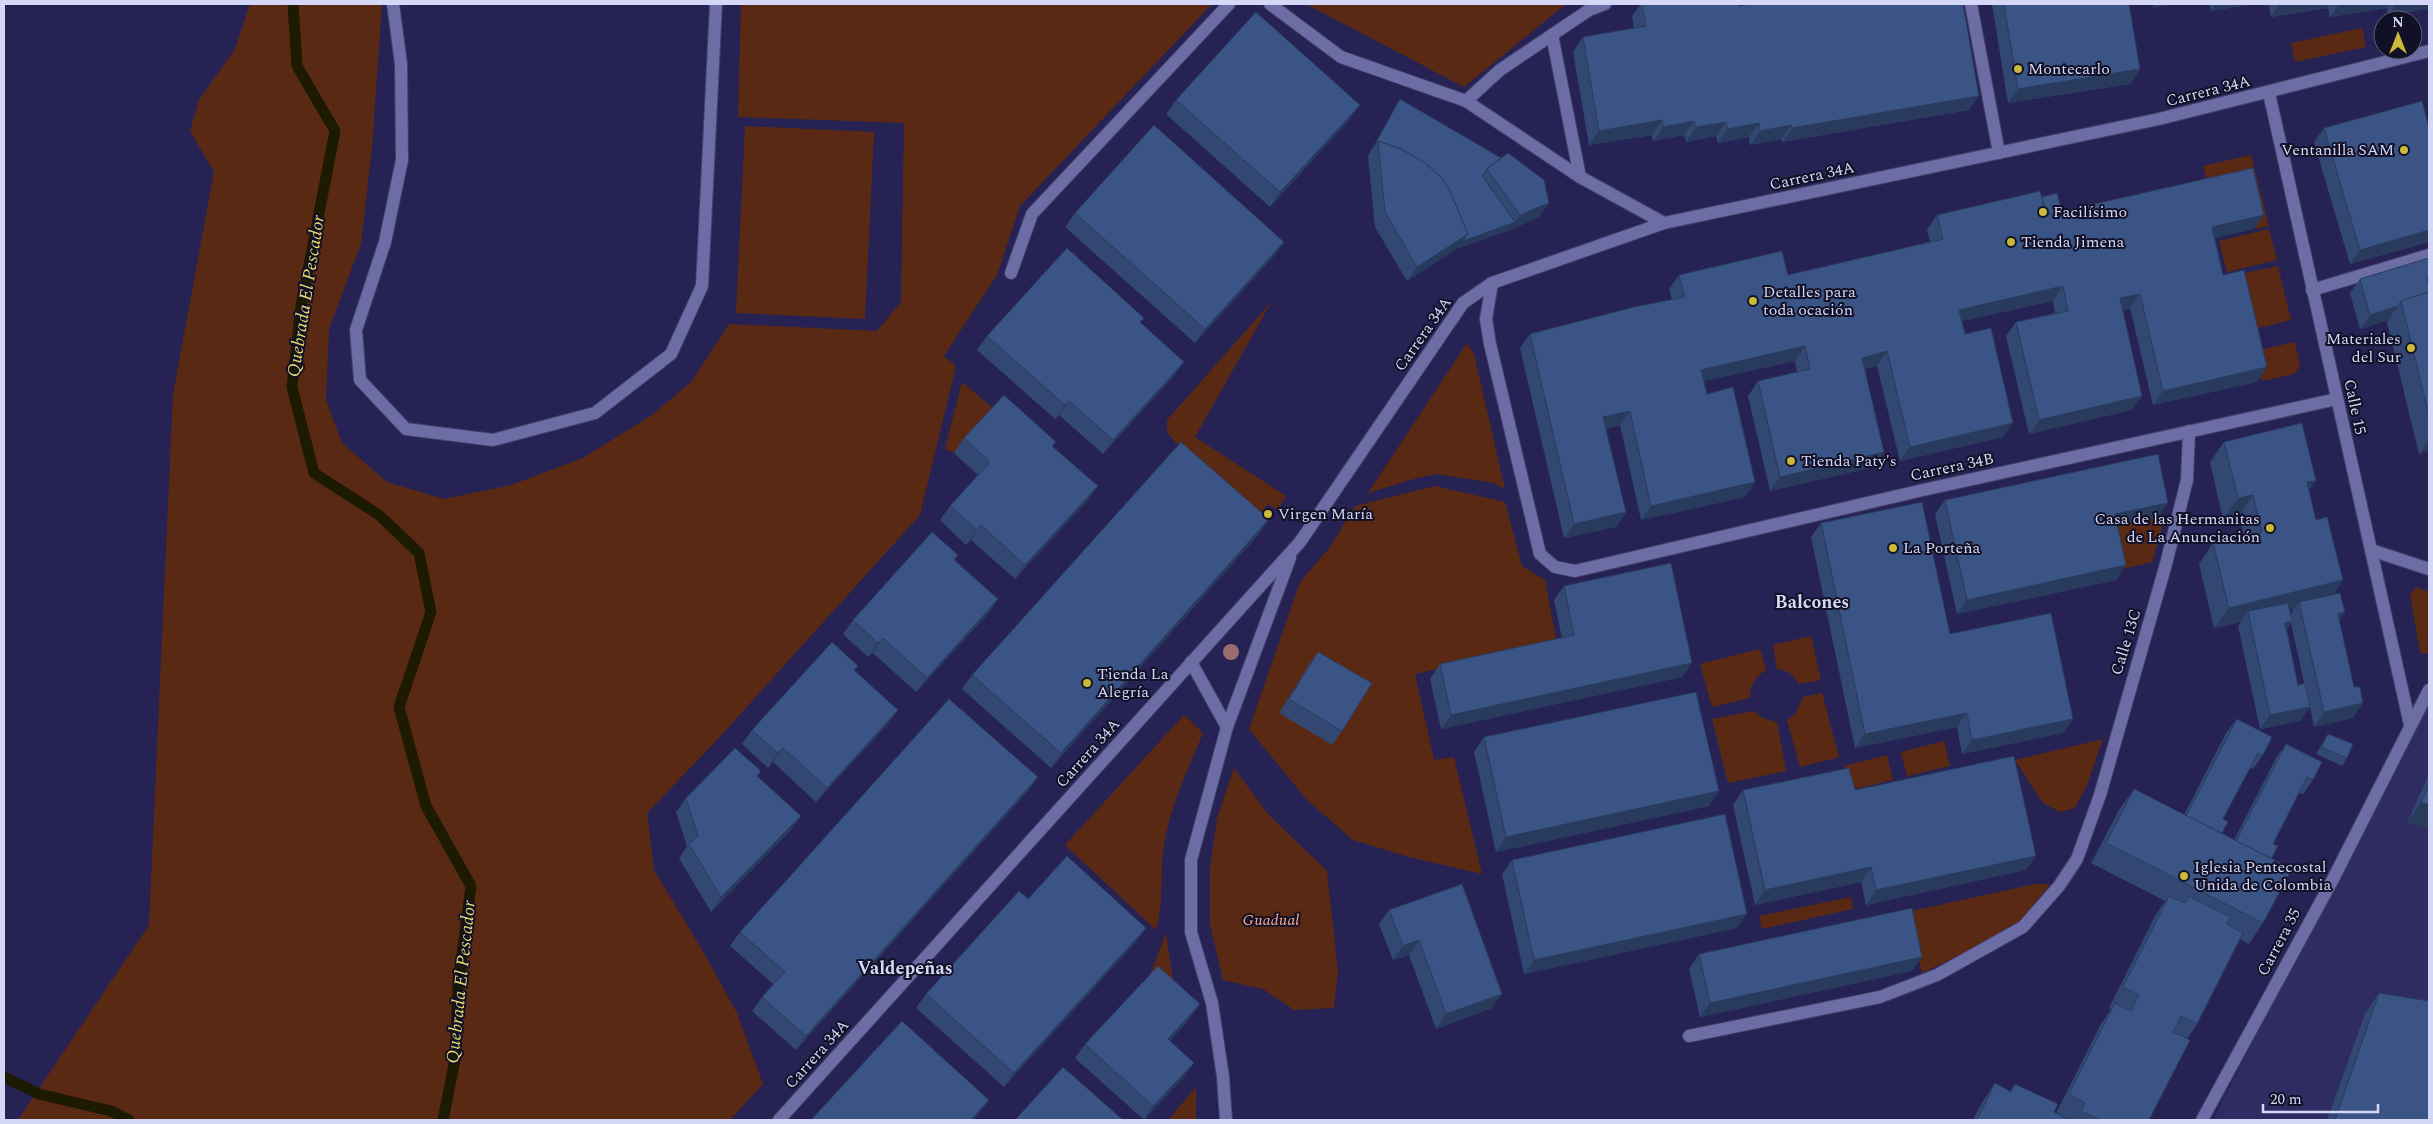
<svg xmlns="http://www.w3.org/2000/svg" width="2433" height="1124" font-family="Spectral,serif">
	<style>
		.built { fill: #2f2c63 }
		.green { fill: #5a2914 }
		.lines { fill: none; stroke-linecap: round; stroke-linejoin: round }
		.stream { stroke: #1d1a02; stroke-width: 11 }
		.service-casing { stroke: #433e6a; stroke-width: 14 }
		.minor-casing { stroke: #433e6a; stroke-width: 14 }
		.tertiary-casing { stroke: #433e6a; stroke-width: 14 }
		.service { stroke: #6c6da5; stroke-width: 12 }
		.minor { stroke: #6c6da5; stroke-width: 12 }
		.tertiary { stroke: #6c6da5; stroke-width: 12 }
		.tree { fill: #9b6d71 }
		.wall { fill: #324872; fill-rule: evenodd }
		.shaded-wall { fill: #293b5d }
		.building { fill: #3a5485; stroke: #293b5d }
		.poi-dot { fill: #c9ba3a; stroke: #111026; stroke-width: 2 }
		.labels { text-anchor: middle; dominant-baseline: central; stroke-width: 4; stroke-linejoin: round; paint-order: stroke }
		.poi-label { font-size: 16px; fill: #d5d7f7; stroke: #111026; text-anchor: start }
		.street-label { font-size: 16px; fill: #d5d7f7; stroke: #111026 }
		.park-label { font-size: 16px; font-style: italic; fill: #fbaa89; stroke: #111026 }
		.water-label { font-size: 18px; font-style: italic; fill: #e8db6c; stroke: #111026 }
		.neighbourhood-label { font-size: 18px; font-weight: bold; fill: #d5d7f7; stroke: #111026 }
	</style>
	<rect width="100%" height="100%" fill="#262254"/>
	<polygon class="built" points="2429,695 2429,1120 2213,1120 2333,882"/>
	<g class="green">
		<polygon points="250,4 382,4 372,148 361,244 329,329 326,400 342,443 387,482 444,499 511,485 583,458 652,415 691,382 729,324 877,331 901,302 904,123 738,117 741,4 1212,4 1020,206 997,275 944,356 956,366 920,515 717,740 647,813 654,870 704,953 737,1013 763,1084 730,1120 18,1120 149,925 173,394 214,172 190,131 199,100 235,49"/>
		<polygon points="1306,4 1566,4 1464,87"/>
		<polygon points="2362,28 2366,47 2295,62 2291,43"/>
		<polygon points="745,126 874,132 865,319 736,313"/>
		<polygon points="2251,155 2269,226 2256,229 2242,173 2207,182 2203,166"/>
		<polygon points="2269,229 2277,260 2227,272 2219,241"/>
		<polygon points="2278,266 2291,320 2251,330 2231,276"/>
		<polygon points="1272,301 1195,437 1286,496 1277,510 1268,504 1258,517 1175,442 1167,432 1167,420"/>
		<polygon points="2295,342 2300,366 2294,374 2262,381 2255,351"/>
		<polygon points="1467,343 1474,354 1505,489 1494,483 1436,474 1417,478 1368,493"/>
		<polygon points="962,382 994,409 954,453 945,449"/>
		<polygon points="1435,486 1505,502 1522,566 1545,580 1557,643 1415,674 1434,760 1454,757 1482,874 1409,857 1353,840 1306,799 1249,729 1300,582 1330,547 1355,506"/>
		<polygon points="2158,517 2162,527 2152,562 2114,571 2105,529"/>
		<polygon points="2416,587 2429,592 2429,654 2420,653 2410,595"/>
		<polygon points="1811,636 1821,680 1800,684 1789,672 1777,669 1773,645"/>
		<path d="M1760 649 1766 670C1755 677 1750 685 1750 698L1712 707 1700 664Z"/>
		<polygon points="1822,693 1839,757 1800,767 1787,720 1796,713 1803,697"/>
		<polygon points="1754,711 1762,718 1777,722 1786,771 1728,783 1712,719"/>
		<path d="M1184 715 1203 733C1188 770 1170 806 1164 846 1159 876 1165 898 1156 930L1065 845Z"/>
		<polygon points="2103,739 2087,785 2075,808 2060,812 2043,803 2015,760"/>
		<polygon points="1944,741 1950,766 1907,776 1901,752"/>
		<polygon points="1887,755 1893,780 1850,790 1844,766"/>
		<polygon points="1234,768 1268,814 1327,871 1338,971 1334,1008 1294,1010 1263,989 1223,980 1210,925 1210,869 1217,818"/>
		<polygon points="2035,884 2050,884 2016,928 1922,973 1907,912"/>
		<polygon points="1851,897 1853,909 1762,929 1759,916"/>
		<polygon points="1166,933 1172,974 1190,1018 1148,980"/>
		<polygon points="1196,1087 1196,1120 1168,1120"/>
	</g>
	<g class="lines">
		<g class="stream">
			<polyline points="293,4 297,66 335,131 301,306 292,387 314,473 379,515 419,553 431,612 399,707 426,806 471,886 458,985 455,1060 443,1120"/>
			<polyline points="4,1077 39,1094 111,1111 129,1120"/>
		</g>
		<defs>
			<g id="service">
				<polyline points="1971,4 1999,153"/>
				<polyline points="1552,35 1580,177"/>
				<polyline points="1466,101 1500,70 1589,10 1605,4"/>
				<polyline points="1011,273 1032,214 1229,4"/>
				<polyline points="2312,290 2429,255"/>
			</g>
			<g id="minor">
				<polyline points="1191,662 1227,727"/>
				<polyline points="1689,1036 1880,997 1937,975 2023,927 2059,886 2077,859 2100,795 2166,564 2187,480 2189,431"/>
				<polyline points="779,1120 1300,542 1463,303 1492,283"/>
				<polyline points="1226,1120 1223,1077 1212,1003 1191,932 1191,860 1227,727 1290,558"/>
			</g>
			<g id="tertiary">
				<polyline points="393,4 401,64 402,160 385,242 356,330 360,380 406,429 493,440 595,413 671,354 702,286 716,4"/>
				<polyline points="1270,4 1341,57 1466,101 1580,177 1664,223"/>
				<polyline points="2269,93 2410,725"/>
				<polyline points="2337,399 1923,490 1575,571 1555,567 1540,554 1490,344 1486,319 1492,283 1664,223 2159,119 2429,51"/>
				<polyline points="2371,550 2429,569"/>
				<polyline points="2202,1120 2332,881 2429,690"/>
			</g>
		</defs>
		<use href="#service" class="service-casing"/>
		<use href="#minor" class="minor-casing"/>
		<use href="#tertiary" class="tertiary-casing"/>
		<use href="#service" class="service"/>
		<use href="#minor" class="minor"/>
		<use href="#tertiary" class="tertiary"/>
	</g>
	<circle class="tree" cx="1231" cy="652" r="8"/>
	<g class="wall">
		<polygon points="1641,4 1706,4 1739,6 1969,110 1782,142 1781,139 1750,145 1749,137 1718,143 1716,136 1686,142 1684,135 1653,141 1652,135 1589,145 1573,52 1583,37 1634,29 1632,16"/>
		<polygon points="1992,4 2129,4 2140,69 2130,84 2008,103"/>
		<polygon points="2210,4 2253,4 2211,11"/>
		<polygon points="2269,4 2429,4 2429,8 2388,16 2387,8 2330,17 2328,8 2271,17"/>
		<polygon points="1400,99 1549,203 1539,217 1510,230 1458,248 1407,281 1375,227 1368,156 1395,107"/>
		<polygon points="1176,100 1350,119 1270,207 1166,114"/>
		<polygon points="2324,128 2429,242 2350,264 2314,142"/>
		<polygon points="2042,197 2062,212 2254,229 2215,238 2223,275 2267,367 2257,382 2153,405 2130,308 2123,310 2142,396 2132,410 2029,434 2006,336 2016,322 2055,313 2053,301 1962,321 1965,334 2003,437 1900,461 1877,366 1864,369 1884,452 1874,467 1770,491 1748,396 1758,381 1797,372 1795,361 1704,381 1707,394 1755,482 1745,497 1641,520 1620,425 1606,429 1626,512 1616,527 1564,538 1520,348 1530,334 1672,300 1669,289 1679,275 1788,275 1930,242 1927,230 1937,215"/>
		<polygon points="1075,213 1284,242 1274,256 1195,343 1065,227"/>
		<polygon points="2429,258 2429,450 2419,454 2387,322 2388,320 2360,329 2350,293 2360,279"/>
		<polygon points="1141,323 1174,376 1103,454 1059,415 1055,419 977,350 987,336"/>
		<polygon points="964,438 1052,447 1088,500 1015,579 971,540 966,545 940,520 950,506 978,475 954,453"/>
		<path d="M2224 442 2309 491 2316 520 2343 580 2333 595 2345 612 2339 620 2353 718 2314 727 2310 707 2300 721 2260 729 2238 626 2241 622 2214 628 2199 564 2213 543 2244 536 2239 516 2223 519 2210 462ZM2294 609 2291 614 2290 610ZM2291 623 2304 683 2298 685 2287 629Z"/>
		<polygon points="1945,500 2158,517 2117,526 2116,580 1957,614 1935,514"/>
		<polygon points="1269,519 1259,534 1051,768 962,689 972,675"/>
		<polygon points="1821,523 1950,634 2073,719 2063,733 1962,754 1957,727 1855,748 1811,537"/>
		<polygon points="955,560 998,599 988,614 916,692 873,653 868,657 843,634 853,620"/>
		<polygon points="1564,586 1692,663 1682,677 1441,729 1430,679 1440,664 1562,638 1554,600"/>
		<polygon points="1318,652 1342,731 1332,745 1279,713 1308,666"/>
		<polygon points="855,671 888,724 816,802 773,762 768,768 742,744 752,730"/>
		<polygon points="2237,719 2263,755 2253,769 2250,768 2223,819 2222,833 2234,840 2276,758 2286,744 2313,780 2303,794 2299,793 2273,844 2263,923 2249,944 2240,939 2197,1024 2187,1039 2149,1120 1973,1120 1981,1104 1995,1083 2010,1091 2015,1084 2056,1113 2101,1024 2111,1009 2109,1008 2155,916 2165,901 2091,863 2119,810 2134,789 2184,815 2226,733"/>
		<polygon points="2328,734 2347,758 2342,766 2316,754"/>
		<polygon points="1484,737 1709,806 1496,852 1474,752"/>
		<polygon points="2429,774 2429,829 2407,823"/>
		<polygon points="757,776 801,816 791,830 711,912 679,858 687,846 676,812 686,798"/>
		<polygon points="1038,777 1028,791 796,1050 752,1011 762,997 773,984 730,946 740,932"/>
		<polygon points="1743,790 1855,790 2026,870 1866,905 1861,882 1755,905 1733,805"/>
		<polygon points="1512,860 1737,928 1524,974 1502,874"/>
		<polygon points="1028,899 1146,928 1136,942 1004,1087 916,1008 926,994"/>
		<polygon points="1389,910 1492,1008 1436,1029 1409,955 1393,960 1379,924"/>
		<polygon points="1699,954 1912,971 1700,1017 1689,969"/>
		<polygon points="2379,993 2429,1120 2327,1120 2365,1014"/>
		<polygon points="1200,1004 1190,1018 1170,1041 1184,1077 1144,1120 1075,1058 1085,1044"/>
	</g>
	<g class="shaded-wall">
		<polygon points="2155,4 2175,4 2152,8"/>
		<polygon points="2216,4 2253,4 2211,11"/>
		<polygon points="2280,4 2330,4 2328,8 2271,17"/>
		<polygon points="2339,4 2389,4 2387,8 2330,17"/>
		<polygon points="2396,4 2429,4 2429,8 2388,16"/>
		<polygon points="2140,69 2130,84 2008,103 2018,89"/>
		<polygon points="1979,96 1969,110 1782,142 1792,128"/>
		<polygon points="1360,105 1350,119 1270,207 1280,192"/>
		<polygon points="1662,120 1652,135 1589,145 1599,131"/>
		<polygon points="1694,121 1684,135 1653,141 1663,127"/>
		<polygon points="1726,122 1716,136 1686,142 1696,127"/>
		<polygon points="1759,123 1749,137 1718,143 1728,129"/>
		<polygon points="1791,125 1781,139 1750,145 1760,131"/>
		<polygon points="1549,203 1539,217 1510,230 1458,248 1463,241 1515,222 1520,215"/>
		<polygon points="2264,215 2254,229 2202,241 2212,227"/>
		<polygon points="2429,230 2429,242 2350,264 2360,250"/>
		<polygon points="1468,234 1458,248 1407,281 1417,267"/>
		<polygon points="1284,242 1274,256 1195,343 1205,329"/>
		<polygon points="2063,286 2053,301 1949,324 1959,310"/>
		<polygon points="2140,294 2130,308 2110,313 2120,298"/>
		<polygon points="2398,306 2388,320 2360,329 2370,315"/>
		<polygon points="1805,346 1795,361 1691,384 1701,370"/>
		<polygon points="1887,351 1877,366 1852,372 1862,358"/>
		<polygon points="1184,362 1174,376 1103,454 1113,440"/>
		<polygon points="2267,367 2257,382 2153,405 2163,391"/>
		<polygon points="2142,396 2132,410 2029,434 2039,420"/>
		<polygon points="1069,401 1059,415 1055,419 1065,405"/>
		<polygon points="1630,411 1620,425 1593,432 1603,417"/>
		<polygon points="2013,423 2003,437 1900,461 1910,447"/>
		<polygon points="2429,440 2429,450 2419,454"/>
		<polygon points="1884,452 1874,467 1770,491 1780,477"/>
		<polygon points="2316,481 2301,501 2307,482"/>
		<polygon points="1755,482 1745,497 1641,520 1651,506"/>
		<polygon points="1098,486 1088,500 1015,579 1025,565"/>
		<polygon points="2253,495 2239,516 2223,519 2238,498"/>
		<polygon points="2168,503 2158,517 2105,529 2115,514"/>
		<polygon points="1626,512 1616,527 1564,538 1574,524"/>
		<polygon points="1269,519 1259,534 1051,768 1061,753"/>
		<polygon points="981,525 971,540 966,545 977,530"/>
		<polygon points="2126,565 2116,580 1957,614 1967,600"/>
		<polygon points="2343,580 2328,601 2299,602 2294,609 2250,620 2248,611 2241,622 2214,628 2229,608"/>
		<polygon points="998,599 988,614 916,692 927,678"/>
		<polygon points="2345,612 2335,626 2338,614"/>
		<polygon points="2292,621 2282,635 2285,623"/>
		<polygon points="883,638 873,653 868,657 878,643"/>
		<polygon points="1692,663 1682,677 1441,729 1451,715"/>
		<polygon points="2363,703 2353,718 2314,727 2324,712"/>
		<polygon points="2310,707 2300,721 2260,729 2270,715"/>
		<polygon points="898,710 888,724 816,802 827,788"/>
		<polygon points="1967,713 1957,727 1855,748 1865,734"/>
		<polygon points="2073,719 2063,733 1962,754 1972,740"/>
		<polygon points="783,748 773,762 768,768 778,753"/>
		<polygon points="1038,777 1028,791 796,1050 806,1036"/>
		<polygon points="1719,791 1709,806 1496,852 1506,837"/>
		<polygon points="2421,802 2429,805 2429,829 2407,823"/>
		<polygon points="801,816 791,830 711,912 721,897"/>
		<polygon points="2036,856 2026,870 1866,905 1876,890"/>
		<polygon points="1871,867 1861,882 1755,905 1765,890"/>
		<polygon points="1747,914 1737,928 1524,974 1534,960"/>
		<polygon points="1146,928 1136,942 1004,1087 1014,1073"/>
		<polygon points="1419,940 1409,955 1393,960 1403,946"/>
		<polygon points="1922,957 1912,971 1700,1017 1710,1003"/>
		<polygon points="1502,994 1492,1008 1436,1029 1446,1014"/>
		<polygon points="1200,1004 1190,1018 1158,1054 1168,1039"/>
		<polygon points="1194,1063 1184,1077 1144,1120 1153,1106"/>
		<polygon points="989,1100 979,1114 974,1120 971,1120"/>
	</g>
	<g class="building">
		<polygon points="1642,4 1738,4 1739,6 1751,4 1963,4 1979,96 1792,128 1791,125 1760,131 1759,123 1728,129 1726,122 1696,127 1694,121 1663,127 1662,120 1599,131 1583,37 1646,26"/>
		<polygon points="2004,4 2129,4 2140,69 2018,89"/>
		<polygon points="1256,12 1360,105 1280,192 1176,100"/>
		<polygon points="1400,99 1501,158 1487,169 1482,176 1515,222 1463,241 1468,234 1449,189 1441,177 1425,163 1403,150 1378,141 1373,148"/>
		<polygon points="2422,101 2429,128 2429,230 2360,250 2324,128"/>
		<polygon points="1154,125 1284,242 1205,329 1075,213"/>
		<polygon points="1378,141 1403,150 1425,163 1441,177 1449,189 1468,234 1417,267 1385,212"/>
		<polygon points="1508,153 1544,180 1549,203 1520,215 1487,169"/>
		<polygon points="2253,168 2264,215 2212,227 2223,275 2244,270 2267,367 2163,391 2140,294 2120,298 2142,396 2039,420 2016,322 2068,311 2063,286 1959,310 1965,334 1991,328 2013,423 1910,447 1887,351 1862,358 1884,452 1780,477 1758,381 1810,369 1805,346 1701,370 1707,394 1733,387 1755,482 1651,506 1630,411 1603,417 1626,512 1574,524 1530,334 1634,307 1685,297 1679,275 1782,251 1788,275 1943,239 1937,215 2040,191 2046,215"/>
		<polygon points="2057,193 2062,212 2046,215 2042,197"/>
		<polygon points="1067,248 1144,318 1140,322 1184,362 1113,440 1069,401 1065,405 987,336"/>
		<polygon points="2429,258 2429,284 2427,278 2429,286 2429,292 2401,301 2398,306 2370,315 2360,279"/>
		<polygon points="2429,292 2429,415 2401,301"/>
		<polygon points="1004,395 1056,442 1052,446 1098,486 1025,565 981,525 977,530 950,506 990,462 964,438"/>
		<polygon points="2302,423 2316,481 2307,482 2316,520 2327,517 2343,580 2229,608 2213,543 2262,532 2253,495 2238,498 2224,442"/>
		<polygon points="1181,442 1269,519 1061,753 972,675"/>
		<polygon points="2158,454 2168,503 2115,514 2126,565 1967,600 1945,500"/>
		<polygon points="1922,502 1950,634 2051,613 2073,719 1972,740 1967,713 1865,734 1821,523"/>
		<polygon points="932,532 958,555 954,560 998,599 927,678 883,638 878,643 853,620"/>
		<polygon points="1671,563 1692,663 1451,715 1440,664 1574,635 1564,586"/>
		<polygon points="2340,593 2345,612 2338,614 2354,687 2360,687 2363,703 2324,712 2299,602"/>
		<polygon points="2288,603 2292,621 2285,623 2298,685 2305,683 2310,707 2270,715 2248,611"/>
		<polygon points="832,642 858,666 854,670 898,710 827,788 783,748 778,753 752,730"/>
		<polygon points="1318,652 1372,683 1342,731 1289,699"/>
		<polygon points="1696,692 1719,791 1506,837 1484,737"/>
		<polygon points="949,699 1038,777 806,1036 762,997 785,972 740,932"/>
		<polygon points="2237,719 2272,737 2263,755 2258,753 2223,819 2228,822 2222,833 2186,816"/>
		<polygon points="2328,734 2353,744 2347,758 2321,747"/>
		<polygon points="2286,744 2322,762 2313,780 2307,777 2273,844 2278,846 2271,859 2236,841"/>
		<polygon points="735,748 761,771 757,776 801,816 721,897 689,844 698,836 686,798"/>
		<polygon points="2014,756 2036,856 1876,890 1871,867 1765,890 1743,790 1849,768 1855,790"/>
		<polygon points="2429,785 2429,805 2421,802"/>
		<polygon points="2134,789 2292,869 2263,923 2106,843"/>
		<polygon points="1725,814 1747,914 1534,960 1512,860"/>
		<polygon points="1067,856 1146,928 1014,1073 926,994 1019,891 1028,899"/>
		<polygon points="1462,884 1502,994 1446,1014 1419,940 1403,946 1389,910"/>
		<polygon points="2169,896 2185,903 2189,896 2231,917 2227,924 2243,933 2197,1024 2181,1016 2173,1032 2190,1040 2149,1120 2100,1120 2081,1111 2085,1103 2069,1094 2115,1003 2131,1011 2139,995 2123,987"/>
		<polygon points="1912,908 1922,957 1710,1003 1699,954"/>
		<polygon points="1158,966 1200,1004 1168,1039 1194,1063 1153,1106 1085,1044"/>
		<polygon points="2379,993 2429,1001 2429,1120 2335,1120"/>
		<polygon points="902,1021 989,1100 971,1120 811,1120"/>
		<polygon points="1063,1067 1123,1120 1015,1120"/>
		<polygon points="1995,1083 2011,1092 2015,1084 2058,1104 2054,1112 2069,1120 1977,1120"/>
	</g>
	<g class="poi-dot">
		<circle cx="2018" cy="69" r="5"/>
		<circle cx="2404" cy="150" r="5"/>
		<circle cx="2043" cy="212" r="5"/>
		<circle cx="2011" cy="242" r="5"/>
		<circle cx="1753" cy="301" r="5"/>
		<circle cx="2411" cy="348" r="5"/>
		<circle cx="1791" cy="461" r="5"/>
		<circle cx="1268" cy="514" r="5"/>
		<circle cx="2270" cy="528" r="5"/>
		<circle cx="1893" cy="548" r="5"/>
		<circle cx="1087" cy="683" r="5"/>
		<circle cx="2184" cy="876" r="5"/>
	</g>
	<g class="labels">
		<g class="poi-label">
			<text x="2028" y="69">Montecarlo</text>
			<text x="2394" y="150" text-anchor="end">Ventanilla SAM</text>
			<text x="2053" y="212">Facilísimo</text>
			<text x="2021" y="242">Tienda Jimena</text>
			<text x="1763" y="292">Detalles para<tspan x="1763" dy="18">toda ocación</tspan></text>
			<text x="2401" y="339" text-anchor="end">Materiales<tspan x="2401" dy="18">del Sur</tspan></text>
			<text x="1801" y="461">Tienda Paty's</text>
			<text x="1278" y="514">Virgen María</text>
			<text x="2260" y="519" text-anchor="end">Casa de las Hermanitas<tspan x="2260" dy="18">de La Anunciación</tspan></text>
			<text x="1903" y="548">La Porteña</text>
			<text x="1097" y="674">Tienda La<tspan x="1097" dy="18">Alegría</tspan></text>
			<text x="2194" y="867">Iglesia Pentecostal<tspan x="2194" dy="18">Unida de Colombia</tspan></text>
		</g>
		<g class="street-label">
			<text transform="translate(2208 91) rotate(-14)">Carrera 34A</text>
			<text transform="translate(1812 176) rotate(-12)">Carrera 34A</text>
			<text transform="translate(1423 334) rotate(-55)">Carrera 34A</text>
			<text transform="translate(2355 407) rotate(78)">Calle 15</text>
			<text transform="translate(1952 467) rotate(-12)">Carrera 34B</text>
			<text transform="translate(2126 642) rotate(-73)">Calle 13C</text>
			<text transform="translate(1088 753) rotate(-48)">Carrera 34A</text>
			<text transform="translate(2279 942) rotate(-62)">Carrera 35</text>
			<text transform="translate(817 1054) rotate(-48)">Carrera 34A</text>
		</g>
		<g class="park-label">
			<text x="1271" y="920">Guadual</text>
		</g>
		<g class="water-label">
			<text transform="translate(306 296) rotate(-81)">Quebrada El Pescador</text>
			<text transform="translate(461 982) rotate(-84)">Quebrada El Pescador</text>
		</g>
		<g class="neighbourhood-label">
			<text x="1812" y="602">Balcones</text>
			<text x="905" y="968">Valdepeñas</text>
		</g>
	</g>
	<rect width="2433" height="1124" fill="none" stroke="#d5d7f7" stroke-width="10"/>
	<g transform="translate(2398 35)"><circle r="24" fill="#111026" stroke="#5f607a"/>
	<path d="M0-4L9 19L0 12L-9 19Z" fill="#c9ba3a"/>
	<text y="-8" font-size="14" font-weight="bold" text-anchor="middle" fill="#d5d7f7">N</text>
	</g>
	<path d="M2263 1104v8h115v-8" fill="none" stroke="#d5d7f7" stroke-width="2.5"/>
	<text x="2270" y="1104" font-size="15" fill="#d5d7f7" stroke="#111026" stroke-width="4" paint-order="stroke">20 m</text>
</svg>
